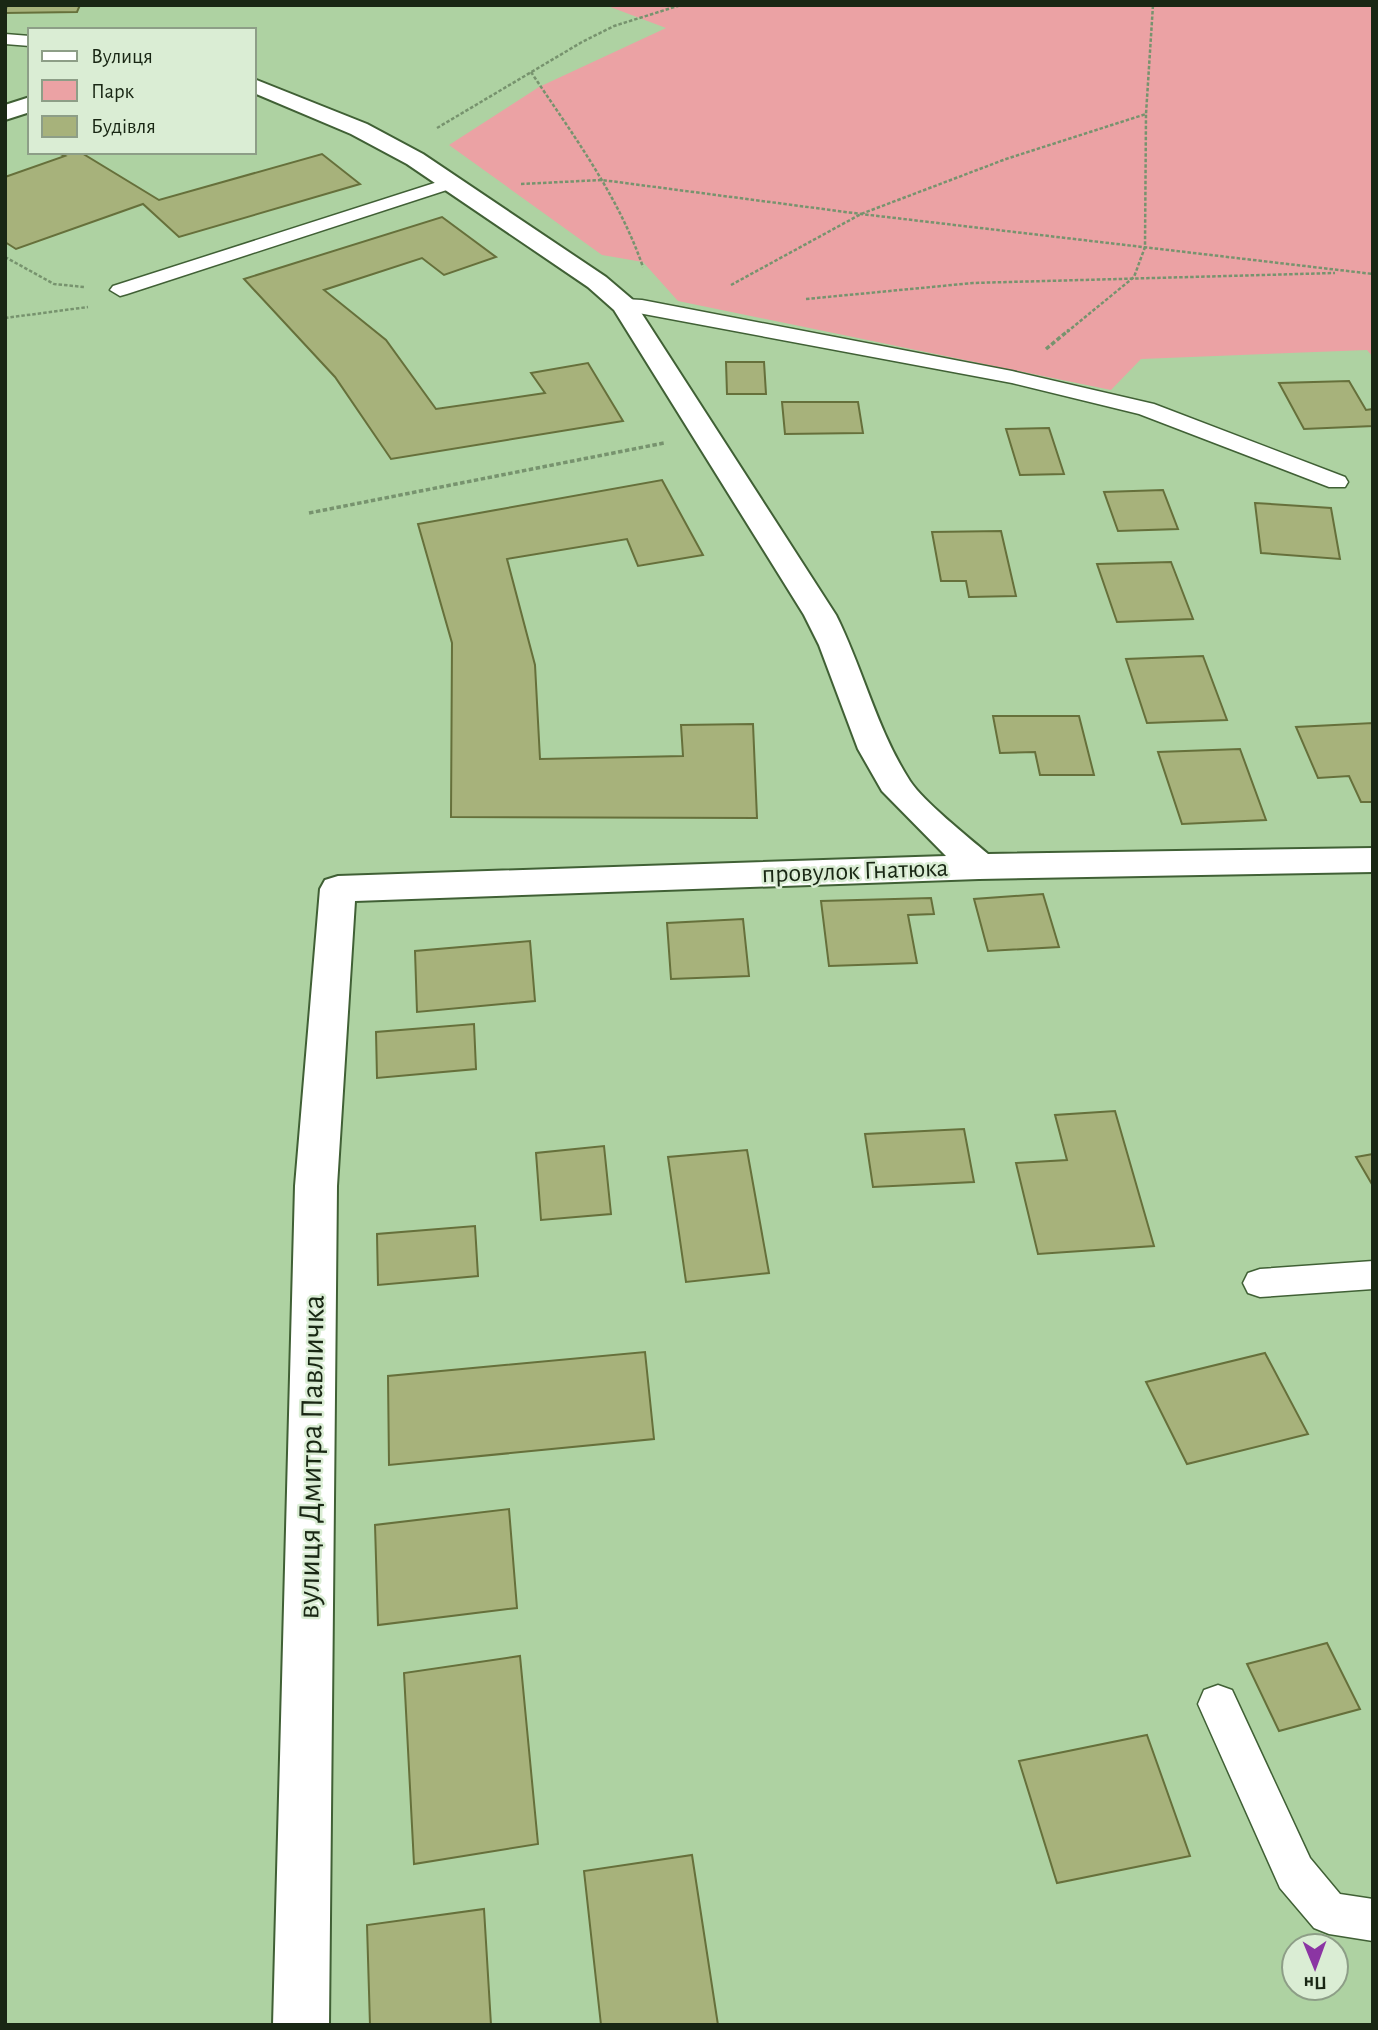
<svg xmlns="http://www.w3.org/2000/svg" width="1378" height="2030" font-family="'Alegreya Sans',sans-serif">
	<style>
		.green { fill: #eba2a4 }
		.building { fill: #a7b27b; stroke: #66703b; stroke-width: 2 }
		.lines { fill: none; stroke-linecap: round; stroke-linejoin: round }
		.service-casing { stroke: #406035; stroke-width: 3 }
		.minor-casing { stroke: #406035; stroke-width: 4 }
		.path-far1 { stroke: #77936e; stroke-width: 2.5; stroke-dasharray: 3.5 2; stroke-linecap: butt }
		.path { stroke: #77936e; stroke-width: 3.5; stroke-dasharray: 4.5 2.5; stroke-linecap: butt }
		.service { fill: #fff; fill-rule: evenodd }
		.minor { fill: #fff; fill-rule: evenodd }
		.labels { text-anchor: middle; dominant-baseline: central; stroke-width: 5; stroke-linejoin: round; paint-order: stroke }
		.street-label { font-size: 26px; fill: #192714; stroke: #daedd4 }
		.near-street-label { font-size: 32px; fill: #192714; stroke: #daedd4 }
	</style>
	<rect width="100%" height="100%" fill="#aed2a2"/>
	<polygon class="green" points="605,5 1373,5 1373,357 1367,350 1141,359 1111,390 678,301 643,262 602,255 449,145 539,87 666,28"/>
	<g class="building">
		<polygon points="7,5 80,5 77,12 5,13"/>
		<polygon points="56,152 80,152 159,200 322,154 360,184 179,237 143,204 16,249 5,242 5,177 65,156"/>
		<polygon points="442,217 496,257 444,275 422,258 324,290 386,340 436,409 545,393 531,373 588,363 623,421 391,459 335,377 244,279"/>
		<polygon points="726,362 764,362 766,394 727,394"/>
		<polygon points="1349,381 1366,410 1373,409 1373,426 1304,429 1279,383"/>
		<polygon points="782,402 858,402 863,433 785,434"/>
		<polygon points="1049,428 1064,474 1020,475 1006,429"/>
		<polygon points="662,480 703,555 638,566 627,539 507,559 535,665 540,759 683,756 681,725 753,724 757,818 451,817 452,643 418,524"/>
		<polygon points="1163,490 1178,529 1118,531 1104,492"/>
		<polygon points="1255,503 1331,508 1340,559 1261,553"/>
		<polygon points="1001,531 1016,596 969,597 966,581 941,581 932,532"/>
		<polygon points="1171,562 1193,619 1117,622 1097,564"/>
		<polygon points="1203,656 1227,720 1147,723 1126,659"/>
		<polygon points="993,716 1079,716 1094,775 1040,775 1035,752 1000,753"/>
		<polygon points="1373,723 1373,802 1361,802 1349,776 1318,778 1296,727"/>
		<polygon points="1240,749 1266,820 1182,824 1158,752"/>
		<polygon points="1043,894 1059,947 988,951 974,899"/>
		<polygon points="931,898 934,914 908,915 917,963 829,966 821,901"/>
		<polygon points="743,919 749,976 671,979 667,923"/>
		<polygon points="530,941 535,1001 417,1012 415,951"/>
		<polygon points="474,1024 476,1069 377,1078 376,1032"/>
		<polygon points="1115,1111 1154,1246 1038,1254 1016,1163 1067,1160 1055,1115"/>
		<polygon points="964,1129 974,1182 873,1187 865,1134"/>
		<polygon points="604,1146 611,1214 541,1220 536,1153"/>
		<polygon points="747,1150 769,1273 686,1282 668,1157"/>
		<polygon points="1373,1154 1373,1186 1356,1157"/>
		<polygon points="475,1226 478,1276 378,1285 377,1234"/>
		<polygon points="645,1352 654,1439 389,1465 388,1376"/>
		<polygon points="1265,1353 1308,1434 1187,1464 1146,1382"/>
		<polygon points="509,1509 517,1608 378,1625 375,1525"/>
		<polygon points="1327,1643 1360,1709 1279,1731 1247,1664"/>
		<polygon points="520,1656 538,1844 414,1864 404,1673"/>
		<polygon points="1147,1735 1190,1856 1057,1883 1019,1761"/>
		<polygon points="692,1855 718,2025 601,2025 584,1871"/>
		<polygon points="484,1909 491,2025 370,2025 367,1925"/>
	</g>
	<g class="lines">
		<defs>
			<g id="service">
				<polygon points="5,34 30,36 30,46 5,44"/>
				<polygon points="450,178 456,179 459,183 456,187 127,294 120,296 110,290 113,286"/>
				<polygon points="624,299 642,300 1012,371 1154,404 1345,477 1348,482 1345,487 1329,487 1139,414 1012,383 617,309 614,305 617,301"/>
				<polygon points="1373,1261 1373,1289 1260,1297 1248,1293 1243,1283 1248,1273 1260,1269"/>
				<polygon points="1218,1685 1232,1690 1310,1858 1340,1894 1373,1899 1373,1941 1329,1934 1314,1928 1280,1888 1198,1704 1204,1690"/>
			</g>
			<g id="minor">
				<path d="M254 79 367 124 423 154 606 277 633 300 836 615C863 669 877 730 910 781 924 802 967 836 988 854L1373 848V872L979 879 355 901 337 1186 329 2025H273L295 1186 320 889 325 880 338 876 946 856 882 791 858 749 819 645 804 615 614 310 588 287 407 164 351 134 254 93Z"/>
				<polygon points="30,97 30,112 5,120 5,105"/>
			</g>
		</defs>
		<use href="#service" class="service-casing"/>
		<use href="#minor" class="minor-casing"/>
		<g class="path-far1">
			<path d="M531 72C573 135 618 195 643 267"/>
			<polyline points="437,128 582,42 614,26 681,5"/>
			<polyline points="521,184 602,180 861,214 1373,274"/>
			<polyline points="5,257 54,284 84,287"/>
			<polyline points="731,285 861,214 1006,159 1146,114 1153,5"/>
			<polyline points="806,299 973,283 1335,273"/>
			<polyline points="5,318 88,307"/>
			<polyline points="1067,332 1134,277 1145,247 1146,114"/>
		</g>
		<g class="path">
			<polyline points="1046,349 1069,330"/>
			<polyline points="309,513 664,443"/>
		</g>
		<use href="#service" class="service"/>
		<use href="#minor" class="minor"/>
	</g>
	<g class="labels">
		<g class="street-label">
			<text transform="translate(855 871) rotate(-2)">провулок Гнатюка</text>
		</g>
		<g class="near-street-label">
			<text transform="translate(311 1457) rotate(-89)">вулиця Дмитра Павличка</text>
		</g>
	</g>
	<rect width="1378" height="2030" fill="none" stroke="#192714" stroke-width="14"/>
	<rect x="28" y="28" width="228" height="126" fill="#daedd4" stroke="#8d9e87" stroke-width="2"/>
	<rect x="42" y="51" width="35" height="10" fill="#ffffff" stroke="#8d9e87" stroke-width="2"/>
	<text x="91" y="63" font-size="21" fill="#192714">Вулиця</text>
	<rect x="42" y="80" width="35" height="21" fill="#eba2a4" stroke="#8d9e87" stroke-width="2"/>
	<text x="91" y="98" font-size="21" fill="#192714">Парк</text>
	<rect x="42" y="116" width="35" height="21" fill="#a7b27b" stroke="#8d9e87" stroke-width="2"/>
	<text x="91" y="133" font-size="21" fill="#192714">Будівля</text>
	<g transform="translate(1315 1967) rotate(179)"><circle r="33" fill="#daedd4" stroke="#8d9e87" stroke-width="2"/>
	<path d="M0-5L12 26L0 18L-12 26Z" fill="#8b35a3"/>
	<text y="-10" font-size="19" font-weight="bold" text-anchor="middle" fill="#192714">Пн</text>
	</g>
</svg>
